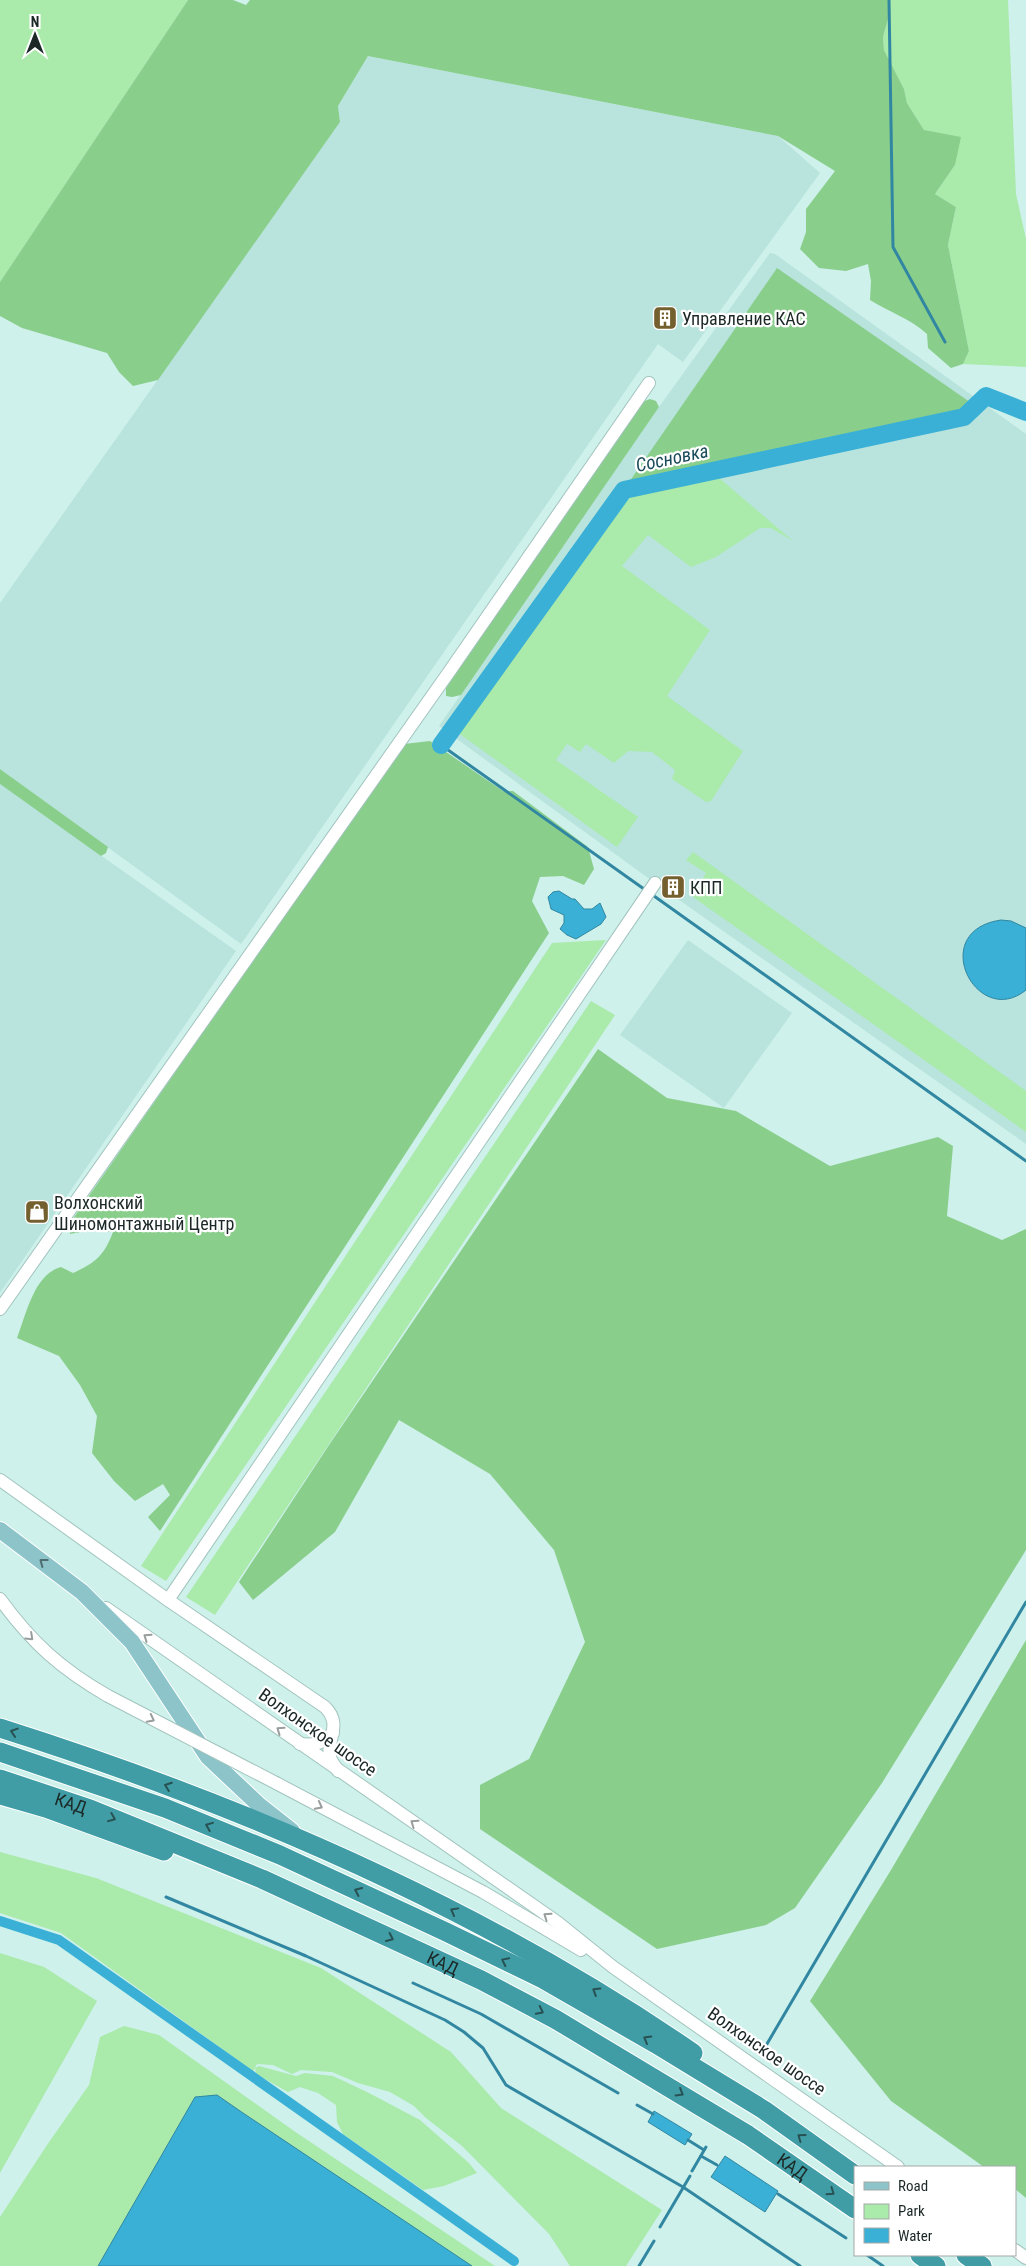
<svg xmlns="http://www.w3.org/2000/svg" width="1026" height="2266" font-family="'Roboto Condensed',sans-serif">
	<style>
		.built { fill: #b9e4dd }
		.green { fill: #aaeaab }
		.forest { fill: #8ace8c }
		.water { fill: #3ab0d6; stroke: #3187a1 }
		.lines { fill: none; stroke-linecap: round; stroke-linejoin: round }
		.stream { stroke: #3187a1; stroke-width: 3 }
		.canal { stroke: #3ab0d6; stroke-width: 10 }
		.river { stroke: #3ab0d6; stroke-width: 18 }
		.minor-casing { stroke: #a2c4be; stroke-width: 14 }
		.major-casing { stroke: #fff; stroke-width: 18 }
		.highway-casing { stroke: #fff; stroke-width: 21 }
		.minor { stroke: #fff; stroke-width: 12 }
		.major { stroke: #8cc4ca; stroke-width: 16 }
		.highway { stroke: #409da6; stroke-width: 19 }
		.minor-bridge-casing { stroke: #a2c4be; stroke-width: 14; stroke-linecap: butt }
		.minor-bridge { stroke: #fff; stroke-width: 12 }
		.oneway { stroke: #4e6e70 }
		.oneway2 { stroke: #989e9d }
		.oneway3 { stroke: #285153 }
		.labels { text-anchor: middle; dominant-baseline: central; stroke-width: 4.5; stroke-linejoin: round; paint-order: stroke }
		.poi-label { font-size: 18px; fill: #1b2826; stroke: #fff; text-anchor: start }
		.street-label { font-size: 18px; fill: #1b2826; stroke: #fff }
		.water-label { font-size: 19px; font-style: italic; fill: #1a4b5b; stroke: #fff }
	</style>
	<rect width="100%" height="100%" fill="#cef1eb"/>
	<g class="built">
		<polygon points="368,56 778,136 820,173 683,362 658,344 241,944 0,769 0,603 340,122 338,106"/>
		<polygon points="770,253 775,254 1026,434 1026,1144 655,883 439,726 659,407"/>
		<polygon points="0,784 236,951 0,1293"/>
		<polygon points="688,940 792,1013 724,1108 620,1035"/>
	</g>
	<g class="green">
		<polygon points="0,0 188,0 0,282"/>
		<polygon points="889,0 1008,0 1016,194 1026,239 1026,367 963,364 969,351 948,245 956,207 935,194 955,165 924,130 907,103 904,89 884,50 883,37 888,19"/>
		<polygon points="718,477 793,541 771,528 760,528 716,557 691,567 648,535 622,566 710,630 667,696 743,751 711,801 706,802 672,779 675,770 652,752 628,751 614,763 586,744 580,752 567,744 556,760 638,817 617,847 457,732 622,498"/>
		<polygon points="693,852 1026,1091 1026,1132 693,897 706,873 686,860"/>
		<polygon points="606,940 166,1581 141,1566 552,943"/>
		<polygon points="591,1001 615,1015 215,1615 186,1597"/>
		<polygon points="0,1852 96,1878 321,1968 451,2052 501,2108 662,2210 626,2266 570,2266 549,2234 462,2146 426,2118 414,2106 390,2092 358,2083 332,2072 301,2070 292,2074 273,2065 257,2064 255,2068 259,2066 296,2076 305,2073 333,2076 369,2093 420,2120 469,2163 477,2173 444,2186 423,2190 343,2134 337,2122 336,2105 318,2093 300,2087 288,2092 256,2074 255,2068 253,2071 61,1933 0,1913"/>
		<polygon points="0,1953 44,1967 97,2001 0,2173"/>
		<polygon points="124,2026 159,2035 294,2131 495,2266 0,2266 0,2217 47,2145 89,2085 100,2037"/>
	</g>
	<g class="forest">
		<path d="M188 0H233L246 5 250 0H889L888 19 883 37 884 50 904 89 907 103 924 130 961 137 955 165 935 194 956 207 948 245 969 351 963 364 951 368 928 348 927 334C911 319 889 312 870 300L871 281 868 264 846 271 819 268 800 249 806 232V209L835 171 778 136 368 56 338 106 340 122 158 380 133 386 119 372 107 353 22 328 0 316V282Z"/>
		<polygon points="777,268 977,407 627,485"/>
		<polygon points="650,399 656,401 659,407 461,695 452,697 446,696 446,688 642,402"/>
		<path d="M430 741 503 791H513L588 847 594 869 584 885 563 876 540 877 532 901 549 933 160 1531 148 1517 170 1495 163 1484 135 1501 114 1481 92 1453 97 1416 80 1385 59 1356 17 1338C26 1315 34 1274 61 1267L73 1273C95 1263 104 1256 113 1232L92 1230 70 1234V1223L404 744Z"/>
		<polygon points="0,769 108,847 106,853 101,856 0,784"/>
		<polygon points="598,1049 667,1098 736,1111 830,1166 938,1137 953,1146 947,1216 1002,1240 1026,1229 1026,1550 882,1783 795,1908 766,1925 657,1949 480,1829 480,1785 529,1759 585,1642 554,1550 490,1474 399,1420 335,1532 253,1600 239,1582 329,1445"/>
		<polygon points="1026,1640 1026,2198 1015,2189 1015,2167 984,2167 891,2101 810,2001 891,1870"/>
	</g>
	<g class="water">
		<polygon points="559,891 572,899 575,899 584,909 592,909 600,903 606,917 601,924 576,939 567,935 560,929 564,923 564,915 551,909 548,897 553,892"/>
		<path d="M1001 920 1011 921 1026 928V990C977 1030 926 931 1001 920Z"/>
		<polygon points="217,2095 243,2113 472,2266 98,2266 195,2097"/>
		<polygon points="654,2111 692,2134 685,2145 648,2122"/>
		<polygon points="725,2156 778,2191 765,2212 711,2177"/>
	</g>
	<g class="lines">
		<g class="stream">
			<polyline points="889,0 893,247 945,342"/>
			<polyline points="441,745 644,889"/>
			<polyline points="654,896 1026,1161"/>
			<polyline points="166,1897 306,1956 445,2020 464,2032 483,2048 506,2085 683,2187 800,2266"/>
			<polyline points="413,1983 481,2014 618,2093"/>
			<polyline points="764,2049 1026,1602"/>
			<polyline points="637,2105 653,2114"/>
			<polyline points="688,2140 704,2150"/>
			<polyline points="701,2156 717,2165"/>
			<polyline points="692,2171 706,2147"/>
			<polyline points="778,2194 846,2238"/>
			<polyline points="660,2227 690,2176"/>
			<polyline points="867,2255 883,2266"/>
			<polyline points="639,2266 654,2241"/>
		</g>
		<polyline class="canal" points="0,1921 59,1940 514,2261"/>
		<polyline class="river" points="441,745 624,490 964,417 986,396 1026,412"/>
		<defs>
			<g id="minor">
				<polyline points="0,1309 449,672 649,383"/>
				<path d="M0 1480 168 1600 325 1707C344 1726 324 1740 331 1760 333 1764 336 1767 338 1771"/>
				<path d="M0 1599C32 1643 61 1669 108 1696"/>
				<polyline points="168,1600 655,883"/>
				<polyline points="106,1608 557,1922 613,1967 898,2167"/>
				<path d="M300 1744C315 1746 322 1743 333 1733"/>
				<polyline points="276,1783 483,1892 581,1950"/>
				<polyline points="1015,2250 1026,2258"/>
			</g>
			<polyline id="major" points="0,1530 82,1592 132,1642 208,1757 259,1805 292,1831"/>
			<g id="highway">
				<path d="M0 1728C243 1805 482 1908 693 2053"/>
				<polyline points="0,1752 165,1808 280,1855 444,1931 543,1979 656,2044 764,2110 855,2175"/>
				<path id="s1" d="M0 1779 90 1809 262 1879 481 1980 555 2019 748 2135 855 2209"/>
				<polyline points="0,1795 46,1808 164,1851"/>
				<polyline points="920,2255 936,2266"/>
				<polyline points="966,2255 982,2266"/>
			</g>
		</defs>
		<use href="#minor" class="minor-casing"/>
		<use href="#major" class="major-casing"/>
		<use href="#highway" class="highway-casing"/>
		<use href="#minor" class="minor"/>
		<use href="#major" class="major"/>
		<use href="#highway" class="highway"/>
		<defs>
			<polyline id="minor-bridge" points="108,1696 276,1783"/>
		</defs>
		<use href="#minor-bridge" class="minor-bridge-casing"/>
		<use href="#minor-bridge" class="minor-bridge"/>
	</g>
	<defs><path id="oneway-chevron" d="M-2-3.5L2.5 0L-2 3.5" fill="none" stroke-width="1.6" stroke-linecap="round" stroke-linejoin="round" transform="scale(1.25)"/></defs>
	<use class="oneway" href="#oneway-chevron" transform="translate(43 1562) rotate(-143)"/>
	<g class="oneway2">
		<use href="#oneway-chevron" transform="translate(30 1637) rotate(43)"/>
		<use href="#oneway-chevron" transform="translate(147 1637) rotate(-145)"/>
		<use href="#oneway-chevron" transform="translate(151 1719) rotate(27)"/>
		<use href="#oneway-chevron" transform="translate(280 1730) rotate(-145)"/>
		<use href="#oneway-chevron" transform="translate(319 1806) rotate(28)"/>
		<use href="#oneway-chevron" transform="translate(414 1823) rotate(-145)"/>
		<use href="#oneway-chevron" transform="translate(547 1916) rotate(-145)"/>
	</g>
	<g class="oneway3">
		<use href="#oneway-chevron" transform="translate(14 1732) rotate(-162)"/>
		<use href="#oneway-chevron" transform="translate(168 1786) rotate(-160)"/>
		<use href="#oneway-chevron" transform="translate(112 1818) rotate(22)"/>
		<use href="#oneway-chevron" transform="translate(209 1826) rotate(-158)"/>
		<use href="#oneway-chevron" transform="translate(358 1891) rotate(-155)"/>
		<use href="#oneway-chevron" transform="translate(454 1911) rotate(-151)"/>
		<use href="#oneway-chevron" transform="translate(390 1938) rotate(25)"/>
		<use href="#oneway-chevron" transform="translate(505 1961) rotate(-154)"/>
		<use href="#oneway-chevron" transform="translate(596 1991) rotate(-148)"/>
		<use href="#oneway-chevron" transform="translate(540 2011) rotate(27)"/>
		<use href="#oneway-chevron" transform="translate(647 2039) rotate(-150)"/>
		<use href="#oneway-chevron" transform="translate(680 2093) rotate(31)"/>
		<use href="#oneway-chevron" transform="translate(801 2137) rotate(-144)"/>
		<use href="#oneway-chevron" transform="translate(831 2192) rotate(35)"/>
	</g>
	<defs>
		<symbol id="building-square" viewBox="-11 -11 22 22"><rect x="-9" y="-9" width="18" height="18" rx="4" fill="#745f2e" stroke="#fff"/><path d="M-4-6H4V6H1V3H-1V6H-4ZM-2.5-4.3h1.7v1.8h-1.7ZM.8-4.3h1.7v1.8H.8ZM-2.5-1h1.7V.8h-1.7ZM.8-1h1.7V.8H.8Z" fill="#fff"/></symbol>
		<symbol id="shop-square" viewBox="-11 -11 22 22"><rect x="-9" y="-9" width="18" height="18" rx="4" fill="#745f2e" stroke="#fff"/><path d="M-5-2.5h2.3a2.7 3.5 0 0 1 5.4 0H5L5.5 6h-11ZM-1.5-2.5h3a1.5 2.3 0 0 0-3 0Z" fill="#fff"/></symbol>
	</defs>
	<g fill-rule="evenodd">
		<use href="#building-square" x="651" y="304" width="28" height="28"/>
		<use href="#building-square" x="659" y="873" width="28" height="28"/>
		<use href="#shop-square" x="23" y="1198" width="28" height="28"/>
	</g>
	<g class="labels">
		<g class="poi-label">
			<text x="682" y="318">Управление КАС</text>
			<text x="690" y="887">КПП</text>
			<text x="54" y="1202">Волхонский<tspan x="54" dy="21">Шиномонтажный Центр</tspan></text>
		</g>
		<g class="street-label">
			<text transform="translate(318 1732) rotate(35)">Волхонское шоссе</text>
			<text stroke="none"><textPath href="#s1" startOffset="75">КАД</textPath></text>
			<text stroke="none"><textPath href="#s1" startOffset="480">КАД</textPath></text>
			<text transform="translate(767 2051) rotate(35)">Волхонское шоссе</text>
			<text stroke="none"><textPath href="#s1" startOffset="885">КАД</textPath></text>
		</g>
		<g class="water-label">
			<text transform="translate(672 458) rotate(-12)">Сосновка</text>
		</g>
	</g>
	<rect x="854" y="2166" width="162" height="90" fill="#ffffff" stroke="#a4a9a8"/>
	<rect x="864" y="2182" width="25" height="8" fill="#8cc4ca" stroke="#a4a9a8"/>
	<text x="898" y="2191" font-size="15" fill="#1b2826">Road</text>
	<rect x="864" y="2204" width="25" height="15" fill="#aaeaab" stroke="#a4a9a8"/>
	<text x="898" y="2216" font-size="15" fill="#1b2826">Park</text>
	<rect x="864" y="2228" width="25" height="15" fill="#3ab0d6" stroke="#a4a9a8"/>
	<text x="898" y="2241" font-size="15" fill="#1b2826">Water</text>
	<g transform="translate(35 35)" stroke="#ffffff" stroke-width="4" paint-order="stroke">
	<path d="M0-4L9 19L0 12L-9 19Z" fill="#1b2826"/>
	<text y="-8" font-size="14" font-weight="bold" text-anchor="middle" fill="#1b2826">N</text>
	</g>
</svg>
